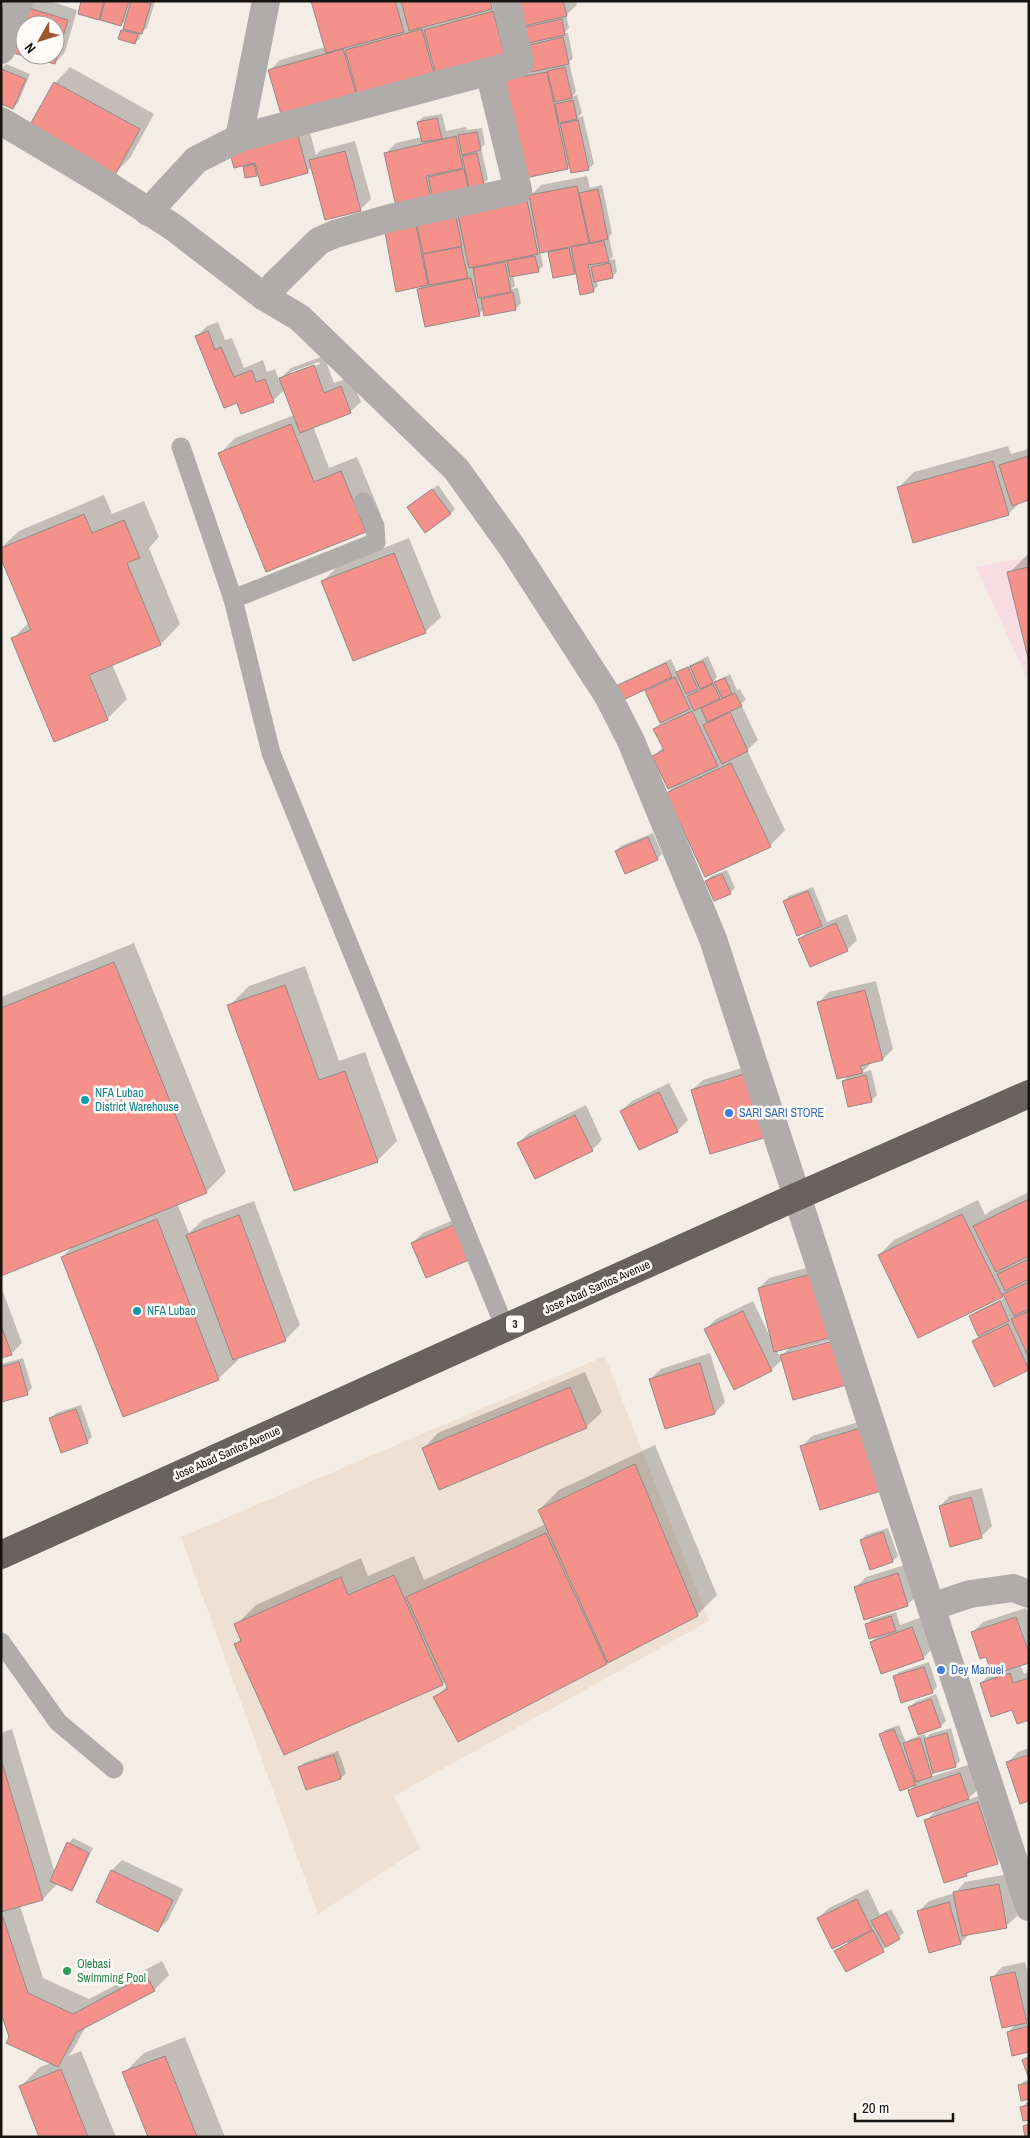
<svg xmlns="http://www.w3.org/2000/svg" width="1030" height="2138" font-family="'Archivo Narrow',sans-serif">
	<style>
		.commercial { fill: #f7dce1 }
		.built { fill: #eee0d3 }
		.shadow { fill: #0003; fill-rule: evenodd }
		.building { fill: #f3918a; stroke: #948988; fill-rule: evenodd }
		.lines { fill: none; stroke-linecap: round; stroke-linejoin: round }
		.lane { stroke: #b0acaa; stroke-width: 19 }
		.street { stroke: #b0acaa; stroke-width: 28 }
		.highway { stroke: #6a625d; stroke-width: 28 }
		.culture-dot { fill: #0f9aa8; stroke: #fefbf8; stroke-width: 2 }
		.shop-dot { fill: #3f7fe0; stroke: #fefbf8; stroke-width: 2 }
		.leisure-dot { fill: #2e9e5b; stroke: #fefbf8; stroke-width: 2 }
		.labels { text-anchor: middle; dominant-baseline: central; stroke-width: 5; stroke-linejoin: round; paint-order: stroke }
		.shield { fill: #fefbf8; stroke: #5c5956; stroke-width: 1 }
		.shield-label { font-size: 11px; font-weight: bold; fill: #161411 }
		.culture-label { font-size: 12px; fill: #0d838f; stroke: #fefbf8; text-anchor: start }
		.shop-label { font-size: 12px; fill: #366cbe; stroke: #fefbf8; text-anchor: start }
		.street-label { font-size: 12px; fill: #161411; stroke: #fefbf8 }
		.leisure-label { font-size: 12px; fill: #27864d; stroke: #fefbf8; text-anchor: start }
	</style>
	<rect width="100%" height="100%" fill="#f4ede5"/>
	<polygon class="commercial" points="1029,557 1029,682 976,567"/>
	<polygon class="built" points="605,1356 709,1621 394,1796 420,1848 318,1914 181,1537"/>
	<g class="shadow">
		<polygon points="34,1 50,1 77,10 65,52 55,63 27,55 55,55 55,25 25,25 25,54 15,52 27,8"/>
		<polygon points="83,1 155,1 147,28 141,32 140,38 135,43 122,31 128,18 121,25 80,13"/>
		<polygon points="312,1 498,1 505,59 358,90 355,92 270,70 280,60 325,47"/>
		<polygon points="515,1 576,1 577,5 566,15 569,28 564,33 568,33 573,58 569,62 576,92 572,97 577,95 582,113 577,118 583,116 594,164 589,168 572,172 571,164 567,168 515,70"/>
		<polygon points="6,64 30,74 18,103 13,108 1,70"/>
		<polygon points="70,67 154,114 130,158 114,174 55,83"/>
		<polygon points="442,114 446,131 466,127 467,130 482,128 485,144 481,148 488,179 483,184 435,202 386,153 396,143 422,137 418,122 423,117"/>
		<polygon points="307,122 316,155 321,150 355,141 371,199 360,210 312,167 307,172 259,172 256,174 244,167"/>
		<polygon points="587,176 590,188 602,185 612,233 609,237 613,256 609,260 615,259 617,272 612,277 597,280 598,286 593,291 577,270 574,273 549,253 553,249 540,251 543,266 538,271 513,276 515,286 511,289 518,288 521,303 516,308 484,309 479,314 418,290 422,285 386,233 469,205 534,192 541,185"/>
		<path d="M218 322 225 340 232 338 244 368 263 360 267 372 275 369 279 380 291 368 324 356 334 383 351 377 361 402 350 412 313 426 329 468 357 457 381 515 365 531 220 454 235 438 294 415 285 389 273 401H237L196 337 207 326ZM319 362 320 364 291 375V372Z"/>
		<polygon points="1008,446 1011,454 1029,449 1029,499 1021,502 1008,514 898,488 914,472"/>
		<polygon points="438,485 455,509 450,514 413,503"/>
		<polygon points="104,495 112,514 144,501 159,537 149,548 180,624 161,644 112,664 127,699 107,719 13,639 29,622 1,548 19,531"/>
		<polygon points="409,538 441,617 425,632 323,581 338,566"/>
		<polygon points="1029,553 1029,657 1009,573"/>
		<polygon points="708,656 717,677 712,683 730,674 737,690 740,689 746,700 741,704 758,740 747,750 785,830 770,846 667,793 676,784 654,756 663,747 654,729 661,723 646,691 651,686 618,686 623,682 671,659 677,672"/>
		<polygon points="653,833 662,854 657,859 616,851 621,846"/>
		<polygon points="727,870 735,888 730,893 706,881 711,876"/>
		<polygon points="813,887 827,922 847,914 857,940 847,950 800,939 808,930 785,901 789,896"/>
		<polygon points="134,943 226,1172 206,1192 177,1203 189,1233 203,1220 254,1201 300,1325 285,1340 237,1357 238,1360 218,1379 62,1257 74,1245 1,1274 1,997"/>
		<polygon points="305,966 339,1061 365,1052 397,1141 377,1161 229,1006 249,986"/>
		<polygon points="876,981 893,1049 883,1059 872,1062 861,1073 871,1070 877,1095 872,1100 849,1106 843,1081 849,1075 819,1002 829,992"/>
		<polygon points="758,1063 777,1126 692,1090 703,1080"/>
		<polygon points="669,1083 688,1120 677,1131 621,1111 632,1101"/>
		<polygon points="586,1105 602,1140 592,1150 518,1143 529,1133"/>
		<polygon points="1029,1192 1029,1369 994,1385 973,1342 980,1335 970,1317 975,1312 1006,1297 1004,1293 1002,1296 879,1255 894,1240 978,1200 985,1215 990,1211"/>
		<polygon points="465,1215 426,1277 412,1243 423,1233"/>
		<path d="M825 1263 859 1372 783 1359 771 1370 706 1329 716 1319 753 1301 770 1337 759 1288 769 1278ZM843 1337V1339L792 1353V1351ZM790 1347 782 1356 780 1357 777 1351Z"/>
		<polygon points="3,1292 22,1343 11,1354 1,1357 1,1293"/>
		<polygon points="710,1353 725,1402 715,1413 666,1428 650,1379 661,1369"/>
		<polygon points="23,1358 32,1388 27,1393 1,1400 1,1364"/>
		<polygon points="585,1372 602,1412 586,1427 423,1449 438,1433"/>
		<polygon points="81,1405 92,1437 87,1442 51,1418 56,1413"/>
		<polygon points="875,1417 894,1479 802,1446 812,1436"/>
		<polygon points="655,1445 717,1595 697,1615 606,1663 435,1698 448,1685 446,1680 442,1684 236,1644 242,1638 236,1625 256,1605 361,1558 368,1576 414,1556 424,1580 546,1524 539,1510 559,1490"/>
		<polygon points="982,1488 992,1526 981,1537 940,1506 950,1496"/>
		<polygon points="888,1528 898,1556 893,1561 871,1568 861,1540 866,1535"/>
		<polygon points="908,1564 918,1595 907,1605 855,1588 866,1577"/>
		<polygon points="1026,1608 1029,1615 1029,1661 1020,1664 1024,1674 1029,1672 1029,1718 981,1683 992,1673 986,1655 973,1632 983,1622"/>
		<polygon points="896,1612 900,1625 922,1617 933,1648 923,1658 871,1642 879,1635 867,1624 872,1619"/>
		<polygon points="929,1662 937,1687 932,1692 894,1677 899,1672"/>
		<polygon points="936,1694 946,1721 941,1726 919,1733 910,1707 915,1702"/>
		<polygon points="899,1725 906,1743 910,1739 925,1734 926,1738 930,1734 951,1728 960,1761 955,1766 936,1771 930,1777 971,1764 979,1788 967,1800 988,1793 1007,1852 997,1863 970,1871 966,1875 926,1821 938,1808 910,1791 917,1783 901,1789 880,1735 885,1730"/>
		<polygon points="12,1729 55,1873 69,1843 73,1838 93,1848 76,1884 71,1889 58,1883 43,1899 20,1906 43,1978 89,1999 162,1961 169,1975 154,1990 86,2026 73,2050 68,2056 81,2051 116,2137 40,2137 20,2087 40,2067 51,2063 10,2037 1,2008 1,1733"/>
		<polygon points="1029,1748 1029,1800 1008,1762 1018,1752"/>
		<polygon points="338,1751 346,1773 341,1778 307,1789 299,1768 304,1763"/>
		<polygon points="122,1860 183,1889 168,1920 157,1931 98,1901 112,1870"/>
		<polygon points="1009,1874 1017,1916 1006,1926 970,1933 961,1943 930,1952 919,1911 929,1901 955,1893 965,1882"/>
		<polygon points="868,1889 880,1915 891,1909 904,1933 887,1945 883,1951 836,1951 848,1943 847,1941 818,1918 829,1908"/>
		<polygon points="1025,1962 1029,1977 1029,2019 1024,2024 1029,2023 1029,2051 1008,2032 1016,2024 992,1978 1002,1967"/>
		<polygon points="185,2037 225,2137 150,2137 124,2073 144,2053"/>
		<polygon points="1029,2080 1029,2098 1019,2086 1024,2081"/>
		<polygon points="1027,2102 1029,2102 1029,2118 1022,2107"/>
	</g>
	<g class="building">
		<polygon points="81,1 104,1 99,20 78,14"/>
		<polygon points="105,1 129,1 121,26 100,20"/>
		<polygon points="131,1 151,3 142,34 123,29"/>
		<polygon points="311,1 395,1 404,32 326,53"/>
		<polygon points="401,1 490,1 492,9 409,31"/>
		<polygon points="513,1 563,1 567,16 519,27"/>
		<path d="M26 7 68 20 55 64 13 53ZM25 25H55V55H25Z"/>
		<polygon points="493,11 506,60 437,79 424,30"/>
		<polygon points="562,19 565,35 524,44 521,28"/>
		<polygon points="422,29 435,78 359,99 345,50"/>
		<polygon points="121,30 138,34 135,44 118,39"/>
		<polygon points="563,37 569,64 531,72 525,46"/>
		<polygon points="343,49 356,93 281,114 268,70"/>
		<polygon points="565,67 572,98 555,102 547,71"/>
		<polygon points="1,69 26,79 13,109 1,104"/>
		<polygon points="547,72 568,169 525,178 504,80"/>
		<polygon points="54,82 140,129 115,175 28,128"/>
		<polygon points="573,100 577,119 559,123 555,104"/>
		<polygon points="437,118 442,139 422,142 417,122"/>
		<polygon points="578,120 589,170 571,173 560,124"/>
		<polygon points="297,132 308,173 261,186 255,163 234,168 229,150"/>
		<polygon points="477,132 481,150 462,155 458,135"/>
		<polygon points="456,136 463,168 426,176 432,204 397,211 384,153"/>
		<polygon points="345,151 361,211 325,220 309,160"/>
		<polygon points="477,153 484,185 469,188 462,156"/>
		<polygon points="254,164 257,176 245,178 243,167"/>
		<polygon points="464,169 470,196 434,203 428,177"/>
		<polygon points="577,186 589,243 540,253 529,195"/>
		<polygon points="598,189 608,239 590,243 579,193"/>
		<polygon points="527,201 538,254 469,268 458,215"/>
		<polygon points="455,212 462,246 423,254 416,220"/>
		<polygon points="416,226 428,285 396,292 385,232"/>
		<polygon points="604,241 609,262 588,265 594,292 580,295 571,247"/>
		<polygon points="461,247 468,278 429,285 423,254"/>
		<polygon points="569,248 575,274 553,278 548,252"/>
		<polygon points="535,256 539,272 510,277 507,261"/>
		<polygon points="505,262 511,292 478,298 473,268"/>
		<polygon points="610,263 613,278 594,282 591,267"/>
		<polygon points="471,278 480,316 425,327 417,289"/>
		<polygon points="513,292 516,310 484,316 481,299"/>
		<polygon points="208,331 215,350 221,347 234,377 252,370 256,382 265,379 274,402 241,414 237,403 224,408 195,336"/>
		<polygon points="314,365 324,393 341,386 351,413 300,433 279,378"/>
		<polygon points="291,424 314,482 341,471 366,532 266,572 218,453"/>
		<polygon points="1029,456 1029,500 1012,506 999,465"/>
		<polygon points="993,461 1009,515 913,543 897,487"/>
		<polygon points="432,489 451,514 425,533 407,507"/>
		<polygon points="84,514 92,533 124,520 140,558 127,563 161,645 89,675 108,720 54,742 11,638 31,630 1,559 1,548"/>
		<polygon points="394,553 426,633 353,661 321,581"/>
		<polygon points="1029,567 1029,662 1007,572"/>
		<polygon points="703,661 713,683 700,689 690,666"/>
		<polygon points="666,663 672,677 623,700 616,686"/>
		<polygon points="688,667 698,689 686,694 676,672"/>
		<polygon points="675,677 690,709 660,723 645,691"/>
		<polygon points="725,678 732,694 722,698 714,682"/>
		<polygon points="713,684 720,698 694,711 687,696"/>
		<polygon points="735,693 742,706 707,722 701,708"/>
		<polygon points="692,711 718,766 668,789 652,756 664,750 653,729"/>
		<polygon points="730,712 748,751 722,764 703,725"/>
		<polygon points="731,763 771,847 705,877 666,793"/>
		<polygon points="648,837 658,860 625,874 615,851"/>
		<polygon points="722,874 731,894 714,901 705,881"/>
		<polygon points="808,891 822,926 797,936 783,901"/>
		<polygon points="836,923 848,951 810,967 798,939"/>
		<polygon points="114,962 207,1193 1,1276 1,1008"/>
		<polygon points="285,985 319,1080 345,1071 378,1162 294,1191 227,1005"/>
		<polygon points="865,990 883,1060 860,1066 863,1073 837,1079 817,1002"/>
		<polygon points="748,1073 767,1137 710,1154 691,1090"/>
		<polygon points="866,1075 872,1102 848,1107 842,1081"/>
		<polygon points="659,1092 678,1132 639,1150 620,1111"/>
		<polygon points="575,1115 593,1151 535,1179 517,1143"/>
		<polygon points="1029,1199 1029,1256 996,1272 973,1226"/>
		<polygon points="962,1214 1003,1297 918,1338 878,1255"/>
		<polygon points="239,1215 286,1341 233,1360 186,1235"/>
		<polygon points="157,1219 219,1380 123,1417 61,1257"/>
		<polygon points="454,1225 469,1260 426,1278 411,1243"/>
		<polygon points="1029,1259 1029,1279 1005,1291 997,1274"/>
		<polygon points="815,1273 832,1337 774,1352 758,1288"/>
		<polygon points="1029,1282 1029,1309 1014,1316 1003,1294"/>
		<polygon points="1000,1301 1009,1321 978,1336 969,1316"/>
		<polygon points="743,1311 772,1371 734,1390 704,1329"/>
		<polygon points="1029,1311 1029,1358 1011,1319"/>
		<polygon points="1008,1324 1029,1370 994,1387 972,1341"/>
		<polygon points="1,1325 12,1355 1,1358"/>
		<polygon points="837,1340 850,1384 793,1400 780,1355"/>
		<polygon points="19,1362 28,1395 1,1402 1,1367"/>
		<polygon points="700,1363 715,1414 665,1429 649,1379"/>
		<polygon points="570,1387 587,1428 439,1490 422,1448"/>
		<polygon points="76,1409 88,1443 61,1453 49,1418"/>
		<polygon points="864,1427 884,1490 820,1510 800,1446"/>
		<polygon points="635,1464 698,1616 608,1663 538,1510"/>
		<polygon points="971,1497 982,1538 950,1547 939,1506"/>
		<polygon points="883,1532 893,1562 870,1570 860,1540"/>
		<polygon points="546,1533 607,1664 458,1742 433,1697 448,1689 406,1597"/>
		<polygon points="898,1573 908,1606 864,1620 854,1587"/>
		<polygon points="394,1575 443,1685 284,1755 234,1644 241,1641 234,1624 341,1577 348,1595"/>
		<polygon points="891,1616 896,1631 869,1639 865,1624"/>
		<polygon points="1016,1617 1029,1653 1029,1663 992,1675 986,1657 980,1659 971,1632"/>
		<polygon points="912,1627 924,1659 881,1674 870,1642"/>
		<polygon points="924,1667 933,1693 901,1703 893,1676"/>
		<polygon points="1010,1673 1013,1683 1029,1678 1029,1720 1017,1724 1012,1710 991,1717 980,1683"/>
		<polygon points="931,1699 941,1727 918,1735 908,1707"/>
		<polygon points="894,1729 916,1785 900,1791 879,1734"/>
		<polygon points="947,1733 956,1767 933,1773 924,1739"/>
		<polygon points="920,1738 932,1777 916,1782 903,1743"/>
		<polygon points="334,1755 341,1779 306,1790 298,1767"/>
		<polygon points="1029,1755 1029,1801 1020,1804 1006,1762"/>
		<polygon points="1,1759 43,1900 1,1912"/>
		<polygon points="960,1773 969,1799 917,1817 908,1790"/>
		<polygon points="978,1802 998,1864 966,1873 967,1876 944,1883 924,1820"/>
		<polygon points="67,1842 89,1853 72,1891 50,1881"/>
		<polygon points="111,1870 173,1900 158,1932 96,1902"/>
		<polygon points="999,1884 1007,1928 962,1936 953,1892"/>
		<polygon points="857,1899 872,1930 832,1949 817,1918"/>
		<polygon points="949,1902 961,1944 929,1953 917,1911"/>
		<polygon points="886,1913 900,1939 886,1947 871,1921"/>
		<polygon points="1,1917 3,1917 28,1993 73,2014 146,1975 155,1991 77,2032 58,2067 6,2043 9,2037 1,2013"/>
		<polygon points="873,1930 884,1952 846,1972 834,1951"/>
		<polygon points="1015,1972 1027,2023 1002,2028 990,1977"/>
		<polygon points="1029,2026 1029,2052 1012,2056 1007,2032"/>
		<polygon points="165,2056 197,2137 148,2137 122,2072"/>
		<polygon points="1029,2057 1029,2079 1022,2060"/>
		<polygon points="61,2069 88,2137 39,2137 19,2086"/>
		<polygon points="1029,2083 1029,2099 1021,2101 1018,2085"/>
		<polygon points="1029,2105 1029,2120 1023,2121 1020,2107"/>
		<polygon points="1029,2124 1029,2137 1025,2137 1023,2126"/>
	</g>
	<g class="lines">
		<g class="lane">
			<polyline points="181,447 233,599"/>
			<polyline points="363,502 375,526 376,542 233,599 271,753 505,1328"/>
			<polyline points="1,1642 58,1722 114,1769"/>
		</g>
		<g class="street">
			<polyline points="1,50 19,1"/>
			<polyline points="1,121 103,182 173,227 263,296 300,318 456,469 512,547 608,696 631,741 713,939 1029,1907"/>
			<polyline points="239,138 266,1"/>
			<polyline points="148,212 196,160 239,138 520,63 506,1"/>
			<polyline points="263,296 319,241 335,234 390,218 518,190 489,71"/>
			<polyline points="931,1607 970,1594 1013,1588 1029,1594"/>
		</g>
		<polyline class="highway" points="1,1555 798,1196 1029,1094"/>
	</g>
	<g class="culture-dot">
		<circle cx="85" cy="1100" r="5"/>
		<circle cx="137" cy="1311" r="5"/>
	</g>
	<g class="shop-dot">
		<circle cx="729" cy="1113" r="5"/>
		<circle cx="941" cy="1670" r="5"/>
	</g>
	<circle class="leisure-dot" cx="67" cy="1971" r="5"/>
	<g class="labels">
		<rect class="shield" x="506" y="1315.5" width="18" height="17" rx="4"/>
		<g class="shield-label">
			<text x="515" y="1324">3</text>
		</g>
		<g class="culture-label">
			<text x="95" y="1093">NFA Lubao<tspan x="95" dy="14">District Warehouse</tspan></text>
			<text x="147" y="1311">NFA Lubao</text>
		</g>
		<g class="shop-label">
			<text x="739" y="1113">SARI SARI STORE</text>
			<text x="951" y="1670">Dey Manuel</text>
		</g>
		<g class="street-label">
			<text transform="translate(597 1287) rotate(-24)">Jose Abad Santos Avenue</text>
			<text transform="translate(227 1453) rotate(-24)">Jose Abad Santos Avenue</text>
		</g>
		<g class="leisure-label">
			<text x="77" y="1964">Olebasi<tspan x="77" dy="14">Swimming Pool</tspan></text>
		</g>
	</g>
	<rect width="1030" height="2138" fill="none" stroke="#161411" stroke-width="5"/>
	<g transform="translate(40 40) rotate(231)"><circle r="24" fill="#fefbf8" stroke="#a19f9c"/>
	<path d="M0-4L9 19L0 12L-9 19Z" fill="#9c552d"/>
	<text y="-8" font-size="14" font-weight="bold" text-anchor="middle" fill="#161411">N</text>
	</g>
	<path d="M855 2113v8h98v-8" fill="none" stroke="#161411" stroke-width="2.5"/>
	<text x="862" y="2113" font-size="15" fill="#161411" stroke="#fefbf8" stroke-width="4" paint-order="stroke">20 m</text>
</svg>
